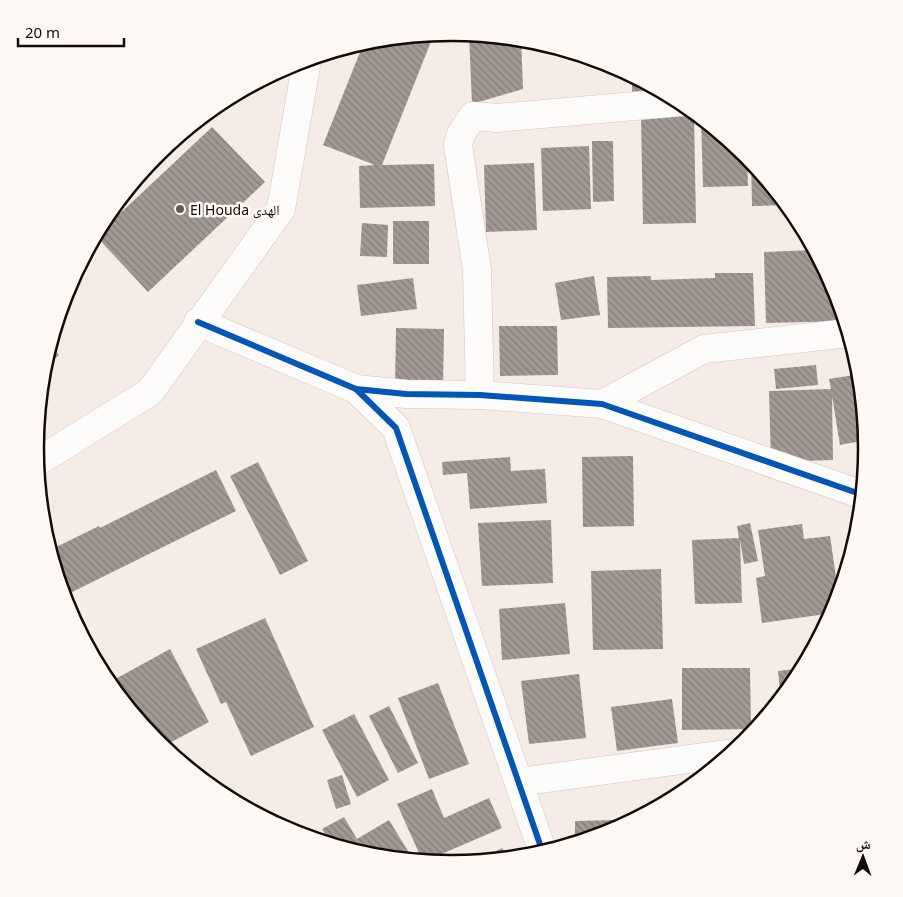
<svg xmlns="http://www.w3.org/2000/svg" width="903" height="897" font-family="'Noto Sans','Noto Naskh Arabic',sans-serif">
	<style>
		.building { fill: url(#building-back-hatch) }
		.lines { fill: none; stroke-linecap: round; stroke-linejoin: round }
		.minor-casing { stroke: #d0c6c2; stroke-width: 29 }
		.major-casing { stroke: #d0c6c2; stroke-width: 29 }
		.minor { stroke: #fefcfb; stroke-width: 28 }
		.major { stroke: #fefcfb; stroke-width: 28 }
		.cycleway-casing { stroke: #fff9f6; stroke-width: 9 }
		.cycleway { stroke: #0057b8; stroke-width: 6 }
		.poi-dot { fill: #635955; stroke: #fff9f6; stroke-width: 2 }
		.labels { text-anchor: middle; dominant-baseline: central; stroke-width: 5; stroke-linejoin: round; paint-order: stroke }
		.poi-label { font-size: 14px; fill: #140b07; stroke: #fff9f6; text-anchor: start }
		.rim { fill: none; stroke: #140b07; stroke-width: 2.5 }
	</style>
	<defs>
		<pattern id="building-back-hatch" width="6" height="6" patternUnits="userSpaceOnUse" patternTransform="scale(1.25)"><rect width="6" height="6" fill="#a29995"/><path d="M-1 5l2 2M0 0l6 6M5-1l2 2" fill="none" stroke="#837b78"/></pattern>
	</defs>
	<rect width="100%" height="100%" fill="#f5ebe7"/>
	<g class="building">
		<polygon points="434,34 382,165 434,164 435,206 360,208 359,166 375,165 323,145 364,42"/>
		<polygon points="469,34 521,39 523,89 472,104"/>
		<polygon points="632,75 666,94 632,94"/>
		<polygon points="694,116 696,223 643,224 641,117"/>
		<polygon points="701,118 747,156 748,186 703,187"/>
		<polygon points="212,127 265,182 148,292 96,236"/>
		<polygon points="592,141 613,141 614,201 593,202"/>
		<polygon points="589,146 591,209 543,211 541,148"/>
		<polygon points="751,161 776,191 787,205 752,206"/>
		<polygon points="534,163 537,230 486,232 484,165"/>
		<rect x="393" y="221" width="36" height="43"/>
		<polygon points="362,223 388,225 387,257 360,256"/>
		<polygon points="815,250 836,290 845,321 766,323 764,252"/>
		<polygon points="715,273 753,273 755,326 608,328 607,277 651,276 651,280 715,278"/>
		<polygon points="594,276 600,315 561,320 555,283"/>
		<polygon points="413,278 417,309 361,316 357,285"/>
		<polygon points="499,326 557,326 558,375 500,376"/>
		<polygon points="396,328 444,329 443,387 395,386"/>
		<polygon points="50,345 59,355 43,368 44,367"/>
		<polygon points="816,365 818,385 776,389 774,369"/>
		<polygon points="860,374 867,440 840,445 832,396 833,460 771,462 769,391 831,389 829,379"/>
		<polygon points="633,456 634,526 583,527 582,457"/>
		<polygon points="510,457 511,471 545,469 547,503 470,509 467,473 443,475 442,462"/>
		<polygon points="258,462 308,561 280,575 230,476"/>
		<polygon points="216,470 236,511 64,596 50,550 99,526 100,528"/>
		<polygon points="551,520 553,583 482,586 478,523"/>
		<polygon points="750,523 758,561 744,564 740,540 742,603 695,604 692,540 739,538 737,526"/>
		<polygon points="802,524 804,539 830,536 839,598 836,608 833,613 762,623 756,578 765,576 758,530"/>
		<polygon points="845,557 851,557 846,573"/>
		<polygon points="661,569 663,649 593,650 591,571"/>
		<polygon points="565,603 570,654 502,660 499,609"/>
		<polygon points="265,618 314,727 251,756 226,702 221,704 196,649"/>
		<polygon points="170,649 209,722 162,747 108,683"/>
		<polygon points="682,668 750,668 751,729 682,730"/>
		<polygon points="803,668 797,680 781,700 778,671"/>
		<polygon points="579,674 586,738 529,744 521,681"/>
		<polygon points="438,683 469,764 429,779 398,698"/>
		<polygon points="672,699 678,743 617,751 611,707"/>
		<polygon points="389,706 418,763 398,773 369,716"/>
		<polygon points="354,714 389,780 357,797 322,730"/>
		<polygon points="342,775 351,804 336,809 327,780"/>
		<polygon points="432,789 444,818 489,798 502,828 423,862 397,804"/>
		<polygon points="344,817 357,839 389,820 414,861 370,856 332,845 322,829"/>
		<polygon points="616,820 616,830 575,844 575,821"/>
		<polygon points="310,830 315,840 299,835"/>
		<polygon points="502,848 509,859 475,862"/>
	</g>
	<g class="lines">
		<defs>
			<g id="minor">
				<polyline points="198,322 356,389 406,394 480,395 602,404 863,495"/>
				<polyline points="356,389 396,428 543,853"/>
				<polyline points="480,395 477,270 458,145 461,134 473,116 497,118 681,102"/>
				<polyline points="602,404 704,349 849,333"/>
				<polyline points="519,782 733,753"/>
			</g>
			<polyline id="major" points="37,462 150,392 281,209 307,60"/>
		</defs>
		<use href="#minor" class="minor-casing"/>
		<use href="#major" class="major-casing"/>
		<use href="#minor" class="minor"/>
		<use href="#major" class="major"/>
		<defs>
			<g id="cycleway">
				<polyline points="198,322 356,389 406,394 480,395 602,404 863,495"/>
				<polyline points="356,389 396,428 543,853"/>
			</g>
		</defs>
		<use href="#cycleway" class="cycleway-casing"/>
		<use href="#cycleway" class="cycleway"/>
	</g>
	<circle class="poi-dot" cx="180" cy="209" r="5"/>
	<g class="labels">
		<g class="poi-label">
			<text x="190" y="209">El Houda الهدى</text>
		</g>
	</g>
	<path d="M0 0H903V897H0ZM44 448a407 407 0 1 1 814 0a407 407 0 1 1-814 0Z" fill="#fff9f6" fill-rule="evenodd"/>
	<path class="rim" d="M44 448a407 407 0 1 1 814 0a407 407 0 1 1-814 0Z"/>
	<g transform="translate(863 857) rotate(1)" stroke="#fff9f6" stroke-width="4" paint-order="stroke">
	<path d="M0-4L9 19L0 12L-9 19Z" fill="#140b07"/>
	<text y="-8" font-size="14" font-weight="bold" text-anchor="middle" fill="#140b07">ش</text>
	</g>
	<path d="M18 38v8h106v-8" fill="none" stroke="#140b07" stroke-width="2.5"/>
	<text x="25" y="38" font-size="15" fill="#140b07" stroke="#fff9f6" stroke-width="4" paint-order="stroke">20 m</text>
</svg>
